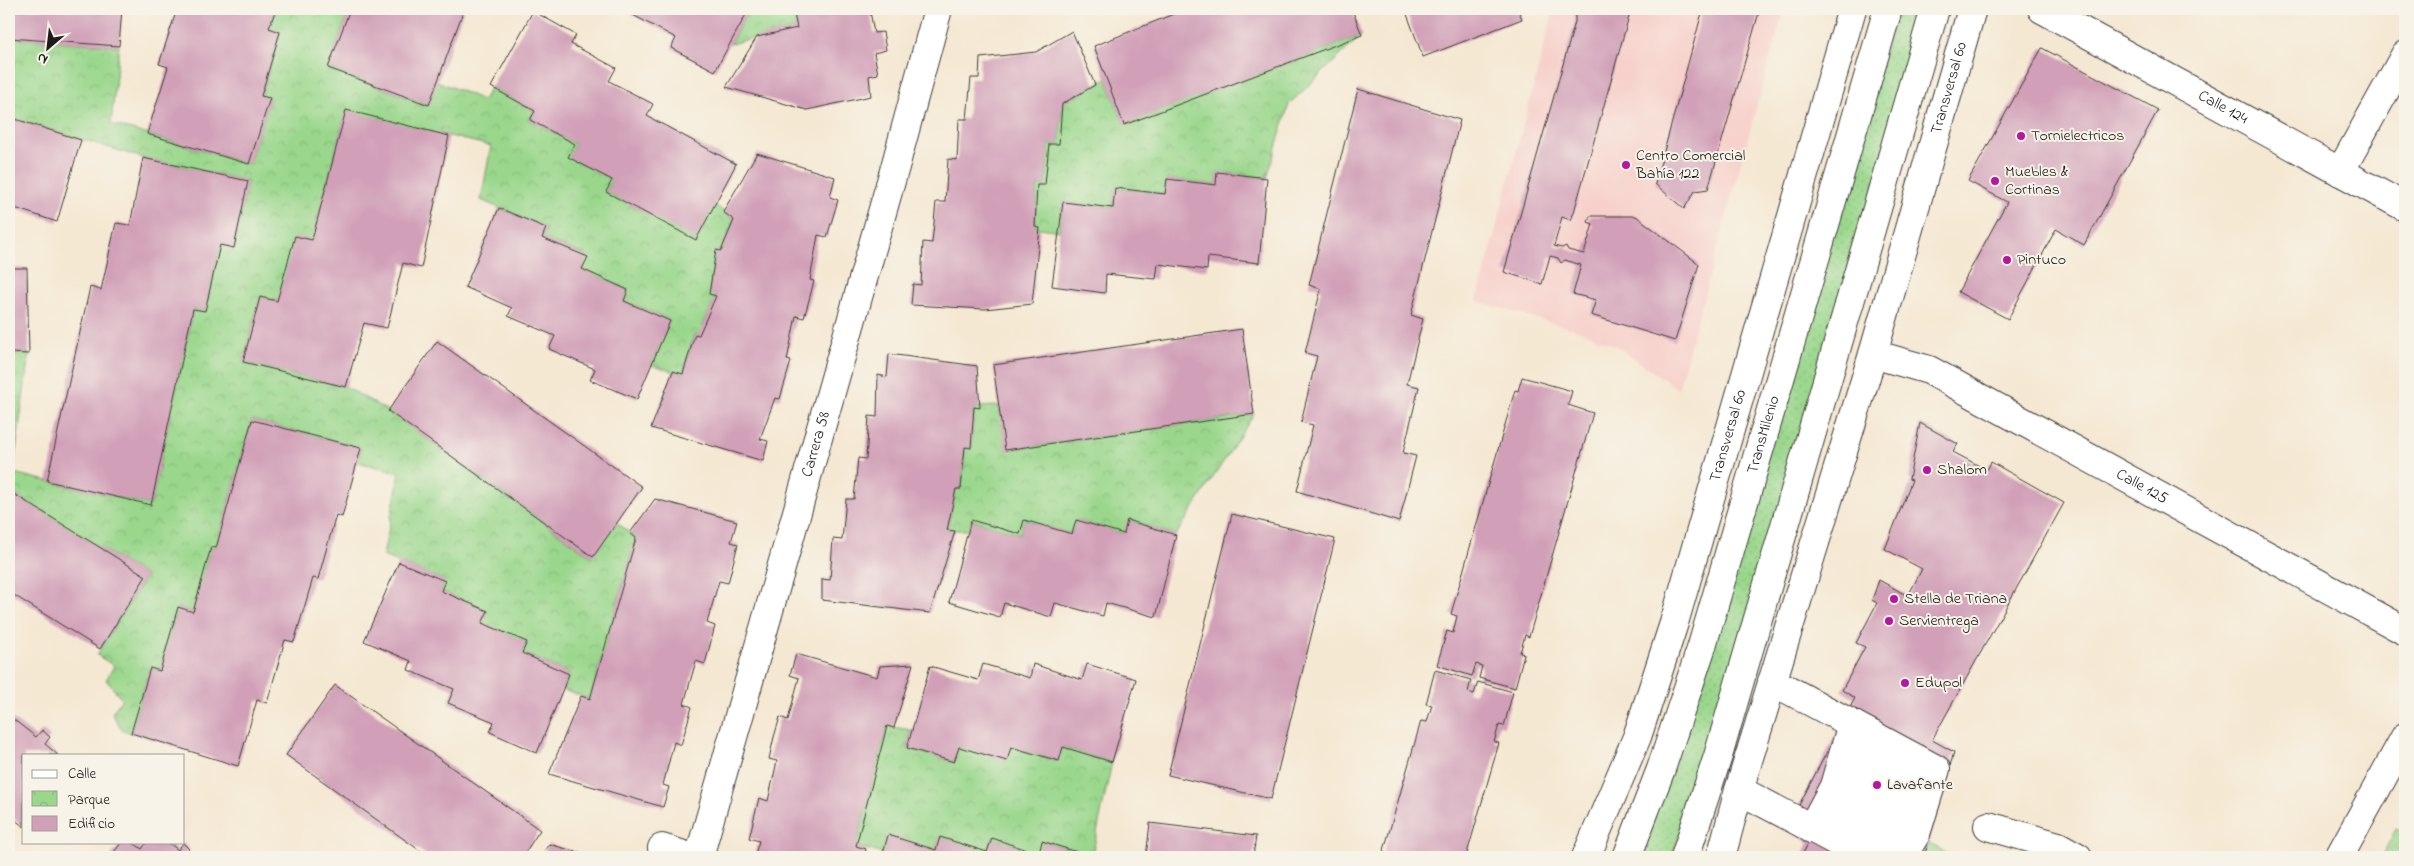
<svg xmlns="http://www.w3.org/2000/svg" width="2414" height="866" font-family="'Indie Flower',sans-serif">
	<style>
		.built { fill: #f7d0cb }
		.grass { fill: url(#grass-dots); stroke: #5b7a54 }
		.park { fill: url(#park-crowns); stroke: #5b7a54 }
		.building { fill: #d1a0b8 }
		.lines { fill: none; stroke-linecap: round; stroke-linejoin: round }
		.minor-casing { stroke: #3d3b37; stroke-width: 30 }
		.major-casing { stroke: #3d3b37; stroke-width: 30 }
		.minor { stroke: #fff; stroke-width: 28 }
		.major { stroke: #fff; stroke-width: 28 }
		.poi-dot { fill: #b5179e; stroke: #f7f3e8; stroke-width: 2 }
		.labels { text-anchor: middle; dominant-baseline: central; stroke-width: 4; stroke-linejoin: round; paint-order: stroke }
		.street-label { font-size: 16px; fill: #1c1c1c; stroke: #f7f3e8 }
		.poi-label { font-size: 16px; fill: #1c1c1c; stroke: #f7f3e8; text-anchor: start }
	</style>
	<defs>
		<pattern id="grass-dots" width="8" height="8" patternUnits="userSpaceOnUse" patternTransform="scale(1.25)"><rect width="8" height="8" fill="#9ad78c"/><path d="M2 2h.1M6 6h.1" fill="none" stroke="#84b878" stroke-width="1.8" stroke-linecap="round"/></pattern>
		<pattern id="park-crowns" width="20" height="18" patternUnits="userSpaceOnUse" patternTransform="scale(1.25)"><rect width="20" height="18" fill="#9ad78c"/><path d="M2 6a3 3 0 1 1 6 0M12 15a3 3 0 1 1 6 0" fill="none" stroke="#84b878"/></pattern>
	</defs>
	<rect width="100%" height="100%" fill="#f7f3e8"/>
	<filter id="ink" filterUnits="userSpaceOnUse"><feTurbulence type="fractalNoise" baseFrequency=".02" numOctaves="2"/><feDisplacementMap in="SourceGraphic" scale="10" xChannelSelector="R" yChannelSelector="G"/><feConvolveMatrix kernelMatrix="1 2 1 2 8 2 1 2 1" color-interpolation-filters="sRGB"/></filter>
	<filter id="wash" filterUnits="userSpaceOnUse"><feTurbulence type="fractalNoise" baseFrequency=".0096" numOctaves="4" result="noise"/><feDisplacementMap in="SourceGraphic" scale="20" xChannelSelector="R" yChannelSelector="G"/><feGaussianBlur stdDeviation="1.12" result="paint"/><feColorMatrix in="noise" values="0 0 0 0 0 0 0 0 0 0 0 0 0 0 0 0 0 1.4 0 .05"/><feComposite in="paint" operator="in"/></filter>
	<g filter="url(#wash)">
		<rect width="100%" height="100%" fill="#f5e8d3"/>
		<polygon class="built" points="1554,9 1784,9 1678,389 1616,346 1583,332 1477,301"/>
		<polygon class="grass" points="1897,9 1925,9 1742,640 1672,857 1642,857"/>
		<g class="park">
			<polygon points="276,9 350,9 328,68 428,105 437,81 483,100 491,87 535,111 530,120 575,144 569,157 612,180 606,192 696,239 714,204 734,220 721,251 716,251 709,293 716,296 699,335 694,334 683,374 651,365 670,320 624,301 628,290 582,269 587,256 542,238 546,228 481,200 491,146 346,111 312,240 277,301 260,297 243,362 346,387 388,411 592,557 616,522 636,538 590,699 563,690 569,673 522,653 527,642 482,623 488,611 441,591 445,581 383,556 400,473 358,462 361,448 252,420 216,548 211,547 193,612 178,607 160,671 150,668 131,733 121,729 112,713 122,699 106,680 114,666 97,655 146,576 9,491 9,353 29,354 13,473 151,505 193,309 205,311 220,245 234,247 248,181 143,158 9,117 9,38 119,46 111,124 249,164 270,98 261,96 280,33 269,28"/>
			<polygon points="749,9 793,9 797,28 730,44"/>
			<polygon points="1362,35 1289,104 1267,178 1218,172 1216,185 1167,179 1165,194 1115,188 1113,208 1063,202 1059,231 1035,227 1037,185 1045,185 1049,144 1059,144 1062,104 1106,78 1124,124"/>
			<polygon points="999,406 1006,450 1254,414 1176,535 1128,520 1124,534 1076,520 1072,534 1024,520 1020,534 971,520 969,530 947,530 956,489 961,489 965,447 971,448 974,407"/>
			<polygon points="887,726 911,730 907,748 954,762 959,747 1011,747 1058,761 1063,747 1112,762 1092,856 1043,841 1039,854 992,838 987,852 940,837 936,850 888,836 883,854 856,846"/>
			<polygon points="2396,829 2405,834 2405,857 2381,857"/>
			<polygon points="1928,843 1954,857 1924,857"/>
		</g>
		<g id="blocks">
			<g class="building">
				<polygon points="9,9 122,9 119,46 9,38"/>
				<polygon points="177,9 276,9 269,28 280,32 261,96 270,98 249,164 147,134 168,67 159,64"/>
				<polygon points="350,9 464,9 429,105 328,68"/>
				<polygon points="634,9 749,9 715,71 671,48 676,38 631,14"/>
				<polygon points="793,9 878,9 870,11 874,33 883,32 886,50 874,53 878,74 869,76 871,96 807,110 726,87 757,37 797,28"/>
				<polygon points="1186,9 1352,9 1362,35 1124,125 1094,46"/>
				<polygon points="1405,9 1518,9 1522,19 1423,57"/>
				<polygon points="1575,9 1631,9 1574,212 1571,220 1562,217 1554,246 1562,248 1566,246 1568,250 1584,254 1593,224 1588,222 1590,216 1636,216 1699,264 1675,341 1591,315 1596,300 1573,294 1581,265 1565,260 1561,263 1558,258 1550,256 1542,284 1504,272 1575,22"/>
				<polygon points="1703,9 1760,9 1708,189 1695,191 1684,209 1655,184"/>
				<polygon points="533,11 576,35 571,44 616,68 609,81 653,104 647,116 736,164 696,240 606,192 612,180 568,157 575,144 530,120 535,111 491,87"/>
				<polygon points="1072,31 1095,85 1062,104 1059,144 1049,144 1045,185 1037,185 1035,227 1040,228 1032,304 985,309 911,305 913,284 921,285 923,242 932,243 936,202 945,202 948,159 957,160 959,119 967,119 971,78 979,78 980,58 1036,52"/>
				<polygon points="2042,48 2158,110 2084,245 2056,229 2008,319 1958,292 2007,202 1968,181"/>
				<polygon points="1358,89 1460,120 1411,315 1423,319 1407,384 1419,387 1403,453 1416,456 1399,522 1297,491 1313,425 1301,422 1317,356 1305,353 1321,289 1309,285"/>
				<polygon points="346,110 449,136 421,268 403,263 387,328 364,323 346,387 243,362 260,297 277,301 295,236 312,240"/>
				<polygon points="9,117 81,140 57,222 9,206"/>
				<polygon points="757,153 835,177 830,197 838,200 827,237 818,235 810,280 814,281 809,300 804,318 796,316 787,360 791,361 780,399 775,398 760,439 768,441 763,461 651,428 673,371 683,374 695,334 699,335 716,296 709,294 716,250 721,251 734,220 723,212"/>
				<polygon points="143,158 248,181 234,248 220,245 205,311 193,309 151,505 47,481 90,287 101,290 116,223 130,225"/>
				<polygon points="1217,172 1267,178 1259,263 1208,257 1207,270 1158,264 1156,279 1106,274 1105,293 1052,286 1063,202 1113,208 1115,188 1165,194 1167,179 1216,185"/>
				<polygon points="499,208 546,228 542,238 588,257 582,269 628,290 624,301 670,321 637,399 590,380 595,369 549,349 555,336 508,316 512,308 465,287"/>
				<polygon points="9,268 27,268 29,354 9,353"/>
				<polygon points="1242,329 1254,414 1005,450 993,365"/>
				<polygon points="437,341 642,487 593,557 388,411"/>
				<polygon points="889,354 977,366 980,408 974,407 971,448 965,447 961,489 956,489 947,530 955,531 930,613 822,600 822,579 830,580 833,539 842,540 846,499 854,499 858,458 866,459 869,416 877,417 878,375 887,377"/>
				<polygon points="1522,377 1572,391 1568,405 1593,413 1529,637 1525,635 1520,653 1524,654 1515,688 1479,678 1482,666 1476,664 1472,676 1437,665 1447,631 1453,633 1457,616 1451,614 1515,390 1518,391"/>
				<polygon points="252,420 361,448 342,517 336,515 318,579 313,578 294,642 285,640 267,703 257,700 238,766 131,733 150,668 160,671 178,607 193,612 211,547 216,548"/>
				<polygon points="1920,423 1958,444 1953,452 1987,470 1991,462 2064,503 1932,740 1954,752 1924,857 1801,857 1809,842 1786,830 1855,698 1842,690 1865,647 1856,643 1877,603 1872,600 1879,580 1908,596 1922,569 1885,549 1912,480 1909,479"/>
				<polygon points="9,491 146,576 100,649 9,592"/>
				<polygon points="655,499 737,521 731,542 738,544 728,583 719,581 707,623 715,626 705,664 696,661 690,682 684,704 692,707 681,745 674,742 663,785 669,787 663,807 549,774 581,696 590,699 636,538 630,533"/>
				<polygon points="1232,514 1335,539 1271,799 1168,775"/>
				<polygon points="971,520 1020,534 1024,520 1072,534 1076,520 1124,534 1127,520 1176,535 1156,617 1106,603 1103,616 1055,603 1051,617 1004,603 1000,617 949,602"/>
				<polygon points="399,562 445,581 441,591 488,611 482,623 527,642 522,653 569,674 537,753 490,732 494,722 448,703 454,689 408,670 411,661 364,641"/>
				<polygon points="796,654 877,677 880,666 913,664 894,728 887,726 866,807 856,846 866,849 864,857 754,857 759,841 749,838 759,798 768,801 777,761 769,759 774,737 780,717 788,720 799,678 790,675"/>
				<polygon points="983,664 1030,678 1033,664 1082,680 1087,664 1136,679 1112,762 1063,747 1059,761 1011,747 1007,761 959,747 954,762 907,748 930,666 978,680"/>
				<polygon points="1435,670 1471,680 1468,692 1474,694 1478,682 1513,692 1504,726 1499,725 1494,742 1499,743 1466,857 1382,857 1421,721 1427,722 1432,705 1426,704"/>
				<polygon points="335,685 540,830 522,857 429,857 286,755"/>
				<polygon points="9,716 36,737 42,730 50,737 45,744 58,755 24,755 24,827 9,815"/>
				<polygon points="1150,823 1256,836 1253,857 1146,857"/>
				<polygon points="888,835 936,850 940,837 987,852 992,838 1039,854 1042,841 1093,857 882,857"/>
				<polygon points="122,842 132,842 142,849 147,842 168,842 178,850 183,843 189,849 185,854 190,857 110,857"/>
				<polygon points="549,844 595,857 540,857"/>
			</g>
		</g>
	</g>
	<g filter="url(#ink)">
		<use href="#blocks" fill-opacity="0" stroke="#3d3b37" stroke-width="1"/>
		<g class="lines">
			<defs>
				<g id="minor">
					<path id="s1" d="M2042 9 2405 207"/>
					<polyline points="2340,172 2405,55"/>
					<path id="s2" d="M1873 354 1929 370 2405 631"/>
					<polyline points="1772,681 1936,769 1916,834 1902,857"/>
					<polyline points="1739,790 1866,857"/>
					<polyline points="1988,826 2058,846 2078,857"/>
					<polyline points="1811,829 1834,786 1852,724"/>
					<polyline points="1834,840 1857,799 1875,736"/>
					<polyline points="662,848 690,857"/>
					<polyline points="1854,851 1876,810 1897,749"/>
					<path id="s3" d="M699 857 895 167 938 9"/>
					<path id="s4" d="M1627 857 1661 769 1702 646 1888 9"/>
					<polyline points="1685,857 1718,756 1935,9"/>
					<polyline points="1878,857 1898,823 1920,761"/>
					<polyline points="2339,857 2405,737"/>
				</g>
				<g id="major">
					<path id="s5" d="M1586 857 1637 737 1674 623 1852 9"/>
					<path id="s6" d="M1721 857 1739 790 1873 354 1972 9"/>
				</g>
			</defs>
			<use href="#minor" class="minor-casing"/>
			<use href="#major" class="major-casing"/>
			<use href="#minor" class="minor"/>
			<use href="#major" class="major"/>
		</g>
	</g>
	<g class="poi-dot">
		<circle cx="2021" cy="136" r="5"/>
		<circle cx="1626" cy="165" r="5"/>
		<circle cx="1995" cy="181" r="5"/>
		<circle cx="2007" cy="260" r="5"/>
		<circle cx="1927" cy="470" r="5"/>
		<circle cx="1894" cy="599" r="5"/>
		<circle cx="1889" cy="621" r="5"/>
		<circle cx="1905" cy="683" r="5"/>
		<circle cx="1877" cy="785" r="5"/>
	</g>
	<g class="labels">
		<g class="street-label">
			<text stroke="none"><textPath href="#s6" startOffset="802">Transversal 60</textPath></text>
			<text stroke="none"><textPath href="#s1" startOffset="206">Calle 124</textPath></text>
			<text stroke="none"><textPath href="#s4" startOffset="444">TransMilenio</textPath></text>
			<text stroke="none"><textPath href="#s5" startOffset="445">Transversal 60</textPath></text>
			<text stroke="none"><textPath href="#s3" startOffset="429">Carrera 58</textPath></text>
			<text stroke="none"><textPath href="#s2" startOffset="301">Calle 125</textPath></text>
		</g>
		<g class="poi-label">
			<text x="2031" y="136">Tornielectricos</text>
			<text x="1636" y="156">Centro Comercial<tspan x="1636" dy="18">Bahía 122</tspan></text>
			<text x="2005" y="172">Muebles &amp;<tspan x="2005" dy="18">Cortinas</tspan></text>
			<text x="2017" y="260">Pintuco</text>
			<text x="1937" y="470">Shalom</text>
			<text x="1904" y="599">Stella de Triana</text>
			<text x="1899" y="621">Servientrega</text>
			<text x="1915" y="683">Edupol</text>
			<text x="1887" y="785">Lavafante</text>
		</g>
	</g>
	<rect width="2414" height="866" fill="none" stroke="#f7f3e8" stroke-width="30"/>
	<rect x="22" y="754" width="162" height="90" fill="#f7f3e8" stroke="#9f9d96"/>
	<rect x="32" y="770" width="25" height="8" fill="#ffffff" stroke="#9f9d96"/>
	<text x="68" y="778" font-size="15" fill="#1c1c1c">Calle</text>
	<rect x="32" y="791" width="25" height="15" fill="url(#park-crowns)" stroke="#9f9d96"/>
	<text x="68" y="804" font-size="15" fill="#1c1c1c">Parque</text>
	<rect x="32" y="816" width="25" height="15" fill="#d1a0b8" stroke="#9f9d96"/>
	<text x="68" y="828" font-size="15" fill="#1c1c1c">Edificio</text>
	<g transform="translate(48 48) rotate(208)" stroke="#f7f3e8" stroke-width="4" paint-order="stroke">
	<path d="M0-4L9 19L0 12L-9 19Z" fill="#1c1c1c"/>
	<text y="-8" font-size="14" font-weight="bold" text-anchor="middle" fill="#1c1c1c">N</text>
	</g>
</svg>
